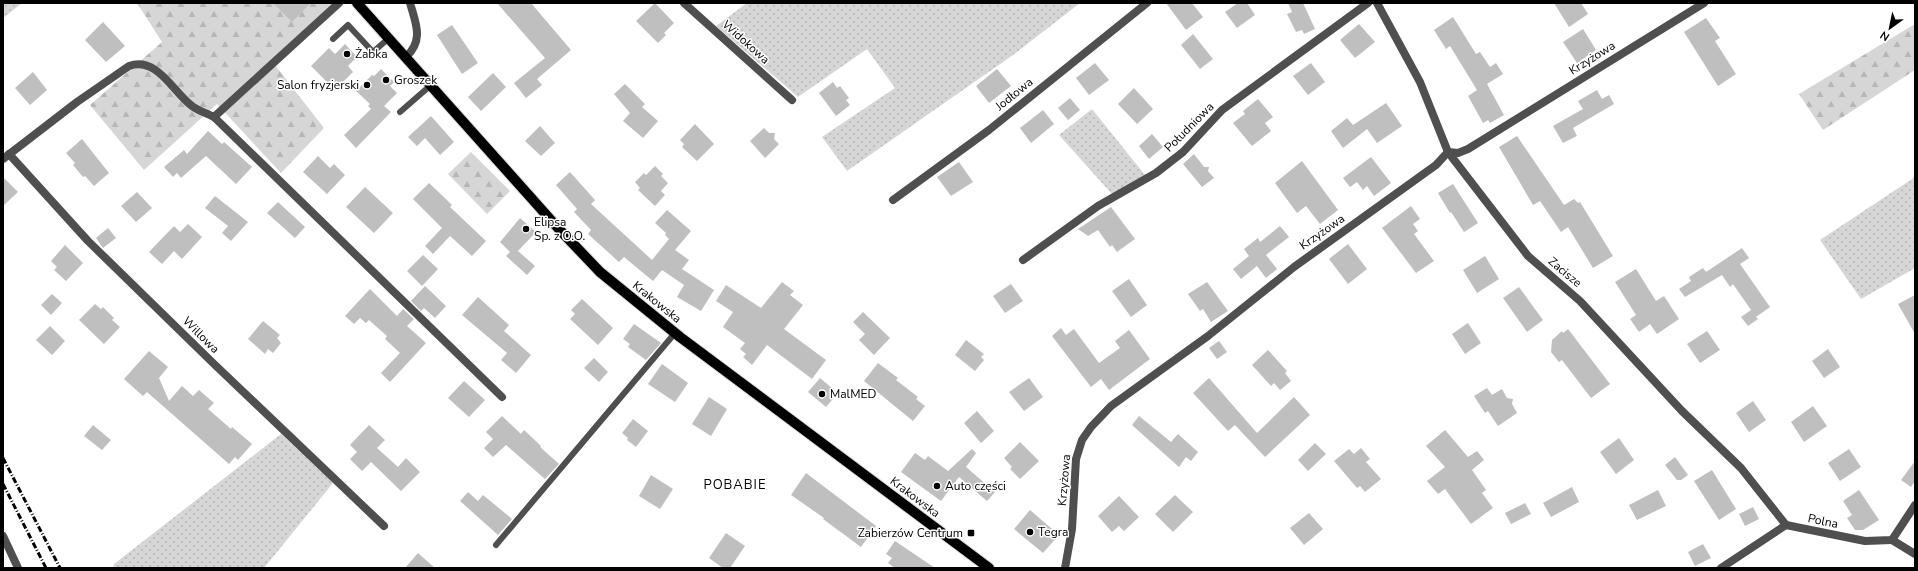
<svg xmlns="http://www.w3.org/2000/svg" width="1918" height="571" font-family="'Nunito Sans',sans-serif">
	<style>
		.grass { fill: url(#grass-dots) }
		.forest { fill: url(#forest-firs) }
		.building { fill: #bfbfbf }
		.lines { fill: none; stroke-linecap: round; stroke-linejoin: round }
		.primary-casing { stroke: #dbdbdb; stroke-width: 12 }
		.service { stroke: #4f4f4f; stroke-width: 6 }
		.minor { stroke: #4f4f4f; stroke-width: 8 }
		.primary { stroke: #000; stroke-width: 10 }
		.rail { stroke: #000; stroke-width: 3; stroke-dasharray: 6 2 1 2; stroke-linecap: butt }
		.poi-dot { fill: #000; stroke: #fff; stroke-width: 1.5 }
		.labels { text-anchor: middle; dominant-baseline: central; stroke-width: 3; stroke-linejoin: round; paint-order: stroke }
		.street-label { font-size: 12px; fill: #000; stroke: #fff }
		.poi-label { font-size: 12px; fill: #000; stroke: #fff; text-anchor: start }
		.neighbourhood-label { font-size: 13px; letter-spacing: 1px; fill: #000; stroke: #fff }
	</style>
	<defs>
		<pattern id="grass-dots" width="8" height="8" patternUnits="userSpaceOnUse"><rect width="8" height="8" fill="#d6d6d6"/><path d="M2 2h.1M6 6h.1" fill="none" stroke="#b6b6b6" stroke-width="1.8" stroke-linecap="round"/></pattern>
		<pattern id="forest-firs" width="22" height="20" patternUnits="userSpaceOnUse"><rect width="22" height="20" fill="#d6d6d6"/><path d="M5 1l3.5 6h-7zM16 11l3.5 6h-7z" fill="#b6b6b6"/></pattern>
	</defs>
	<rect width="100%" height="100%" fill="#fff"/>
	<g class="grass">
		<polygon points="3,3 22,3 3,18"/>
		<polygon points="747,3 1080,3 1013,55 847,171 822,137 895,88 867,49 798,97 716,26"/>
		<polygon points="1092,109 1145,175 1112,194 1059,135"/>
		<polygon points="1915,177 1915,268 1861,299 1820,240"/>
		<polygon points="281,434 333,483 264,568 113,568 114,564"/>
	</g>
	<g class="forest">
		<polygon points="137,3 339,3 271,60 324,128 281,173 217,104 144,170 90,105 162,42"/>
		<polygon points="1915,24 1915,70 1823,130 1799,94"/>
		<polygon points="471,152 510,191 487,214 448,174"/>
	</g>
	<g class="building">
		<polygon points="273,3 311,3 292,22"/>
		<polygon points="497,3 531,3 571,50 537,79 542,85 526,98 514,83 545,58"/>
		<polygon points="655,3 674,23 664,33 666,35 658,43 636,21"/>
		<polygon points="1166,3 1192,3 1203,17 1186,30"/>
		<polygon points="1238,3 1247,3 1255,15 1237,28 1225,12"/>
		<polygon points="1288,3 1303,3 1315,29 1304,34 1302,30 1296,32 1287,14 1292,12"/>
		<polygon points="1554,3 1581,3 1588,14 1569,27"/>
		<polygon points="1453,17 1476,54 1480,52 1490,67 1496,63 1503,74 1487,84 1504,115 1490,123 1488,120 1483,123 1468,96 1477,90 1450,46 1446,49 1434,30"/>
		<polygon points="1706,18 1720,38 1715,41 1736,74 1718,86 1684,32"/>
		<polygon points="103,22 125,46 106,62 85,40"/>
		<polygon points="1359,24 1375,42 1355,58 1340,40"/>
		<polygon points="452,25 478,63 462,74 437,35"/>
		<polygon points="1583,29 1596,50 1577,63 1563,42"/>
		<polygon points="1193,34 1213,59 1200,69 1181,45"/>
		<polygon points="345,44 357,57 348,66 353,72 335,90 311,66 329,48 335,54"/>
		<polygon points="1095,63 1109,80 1089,95 1076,78"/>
		<polygon points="1311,63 1325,82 1308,95 1293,76"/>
		<polygon points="381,69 394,82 390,86 397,93 384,106 391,112 356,148 344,135 371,109 368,106 370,104 356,91 372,75 374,76"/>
		<polygon points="997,69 1011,86 989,103 976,86"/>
		<polygon points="33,72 47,90 30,105 15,88"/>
		<polygon points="493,73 506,87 481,111 468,97"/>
		<polygon points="833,82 837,88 840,86 849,98 846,100 850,105 836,116 819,93"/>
		<polygon points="625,84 645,104 642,107 658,121 643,138 623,121 630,113 614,94"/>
		<polygon points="1134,88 1153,109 1137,124 1118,104"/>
		<polygon points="1597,90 1602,99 1609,95 1614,104 1573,128 1577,136 1563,143 1553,126 1583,109 1578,101"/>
		<polygon points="1070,98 1080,110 1068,120 1058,108"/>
		<polygon points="1258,99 1273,117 1265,123 1271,131 1252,146 1233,123 1245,114 1243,111"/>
		<polygon points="1386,103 1402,126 1377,143 1367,129 1343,148 1331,131 1347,118 1353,125"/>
		<polygon points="1043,110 1054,124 1031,143 1020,128"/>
		<polygon points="431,116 454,142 440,155 425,138 417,146 408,137"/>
		<polygon points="695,124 714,144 697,161 682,147 684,144 680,140"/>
		<polygon points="540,126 555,143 541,156 525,141"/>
		<polygon points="764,128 769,133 775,133 774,139 779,144 765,158 750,141"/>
		<polygon points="208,131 222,144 224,142 252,167 236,184 206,156 181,178 177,173 173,177 164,167 184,150 187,154"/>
		<polygon points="1152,134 1163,147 1149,159 1139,146"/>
		<polygon points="1517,136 1564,205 1574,199 1578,203 1580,202 1613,256 1593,268 1568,227 1561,232 1540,201 1533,205 1499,147"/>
		<polygon points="82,139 109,173 94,186 85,176 83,177 73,165 75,163 66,153"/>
		<polygon points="1194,154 1204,167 1209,167 1208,171 1214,178 1202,187 1183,164"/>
		<polygon points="318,156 330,168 334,164 345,175 327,194 303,172"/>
		<polygon points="1371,157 1391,183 1374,196 1367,186 1363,190 1357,182 1350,187 1343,178"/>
		<polygon points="1302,161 1338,210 1320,224 1306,206 1297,213 1275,183"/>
		<polygon points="959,162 973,182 951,196 937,177"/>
		<polygon points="655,166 663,174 661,176 668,183 661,191 665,195 655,206 638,190 640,188 635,182 644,173 646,175"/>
		<polygon points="570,172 595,200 591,204 652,260 669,239 665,235 666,233 655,223 667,210 691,231 675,250 689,260 682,269 714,290 701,311 677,297 684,285 662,270 653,281 624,257 619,262 588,234 591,230 574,212 577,209 556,185"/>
		<polygon points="3,177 18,192 3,206"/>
		<polygon points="429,183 452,205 450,207 486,241 472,256 450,236 433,254 425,246 442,228 413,199"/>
		<polygon points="1453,184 1478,223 1464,232 1451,212 1450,213 1438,193"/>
		<polygon points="365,187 393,213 374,233 346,207"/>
		<polygon points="137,192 152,208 136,222 121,206"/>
		<polygon points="215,196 248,222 231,241 222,233 228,226 205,208"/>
		<polygon points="278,202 305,227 295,238 267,213"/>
		<polygon points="1411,206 1420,219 1413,224 1418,231 1414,234 1434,261 1416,273 1382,228"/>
		<polygon points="1111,207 1135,239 1117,252 1112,245 1110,247 1098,230 1088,236 1078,229"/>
		<polygon points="520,218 536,232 518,251 535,266 527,275 506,256 510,252 500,242"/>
		<polygon points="188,224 202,237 182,259 174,251 162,264 149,252 174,226 180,232"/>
		<polygon points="1280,226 1289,237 1266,255 1277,269 1266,278 1257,266 1241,279 1233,269 1249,256 1244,249 1258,238 1260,242"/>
		<polygon points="108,228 116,238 103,248 96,238"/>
		<polygon points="1348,244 1367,269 1348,284 1329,259"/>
		<polygon points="65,245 83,263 66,281 54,270 57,267 51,261"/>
		<polygon points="1742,248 1749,258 1740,264 1770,307 1756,317 1758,319 1748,326 1741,317 1751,310 1733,284 1730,287 1722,275 1685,297 1679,289 1691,281 1689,277 1703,268 1706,272"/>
		<polygon points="423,255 438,269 422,286 407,271"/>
		<polygon points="1485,256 1499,279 1477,293 1463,270"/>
		<polygon points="1636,269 1656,301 1664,296 1679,319 1657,334 1650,324 1639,332 1630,319 1636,315 1615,282"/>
		<polygon points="1129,279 1147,305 1131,317 1112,291"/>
		<polygon points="782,282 794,291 790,295 803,305 784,329 826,360 812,379 767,345 752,365 743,357 746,354 740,349 745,343 723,327 733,312 716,301 726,285 761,308"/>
		<polygon points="1207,282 1228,311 1211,322 1203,309 1200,311 1188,294"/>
		<polygon points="1011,284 1023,301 1005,313 993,296"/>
		<polygon points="425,286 446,306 435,318 424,308 421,311 411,301"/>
		<polygon points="1519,287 1543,320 1527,332 1503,298"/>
		<polygon points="370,289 397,316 403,309 414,319 407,326 426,343 390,382 381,373 400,353 385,339 387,336 369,320 366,323 360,318 354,324 345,316"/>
		<polygon points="52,294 62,303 51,315 41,305"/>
		<polygon points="1915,295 1915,334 1898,304"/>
		<polygon points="478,297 509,325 504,331 531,355 516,373 501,360 507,353 462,315"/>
		<polygon points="582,299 613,328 598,345 570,319 575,314 571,310"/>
		<polygon points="95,304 101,309 103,307 114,318 112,320 120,327 104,344 79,320"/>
		<polygon points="863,312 890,338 874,355 859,340 865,334 853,322"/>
		<polygon points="263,321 280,335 277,338 281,343 273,353 268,349 265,354 248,339"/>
		<polygon points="1468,323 1481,343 1465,354 1452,334"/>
		<polygon points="634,324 661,343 646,360 628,347 630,344 623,339"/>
		<polygon points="50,326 65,341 52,355 36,340"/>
		<polygon points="1061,328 1066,335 1074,329 1099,363 1120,348 1115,341 1129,330 1150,359 1109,390 1101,379 1091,387 1052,336"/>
		<polygon points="1568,329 1610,384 1591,398 1562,360 1559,362 1551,352 1552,340 1562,331 1563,333"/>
		<polygon points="1707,331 1720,350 1700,363 1687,344"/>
		<polygon points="966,340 984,354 981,357 984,360 975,371 955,355"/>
		<polygon points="1219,341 1227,352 1217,359 1209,348"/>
		<polygon points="1828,349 1840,367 1824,378 1812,361"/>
		<polygon points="1268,350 1287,371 1285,373 1291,381 1280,390 1274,383 1271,386 1252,365"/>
		<polygon points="149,351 168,367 159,378 169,401 182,386 193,396 199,390 214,403 208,409 231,429 232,427 252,444 238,460 235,457 229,464 147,392 143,396 124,379"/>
		<polygon points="594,358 608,372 599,382 584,368"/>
		<polygon points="878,363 898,378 896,380 918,397 916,399 925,406 913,421 864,381"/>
		<polygon points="662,364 688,383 675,402 648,384"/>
		<polygon points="820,378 838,393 826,407 808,392"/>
		<polygon points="1029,378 1043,397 1024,411 1009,392"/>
		<polygon points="1209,378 1257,433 1294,397 1310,415 1265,457 1235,425 1228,431 1193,393"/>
		<polygon points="464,381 485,400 469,417 448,398"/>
		<polygon points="1487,388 1492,395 1502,389 1507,398 1513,399 1512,404 1517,413 1498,426 1488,411 1485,413 1474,396"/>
		<polygon points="709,397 727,409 711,436 692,424"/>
		<polygon points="1753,401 1766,420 1749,432 1736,413"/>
		<polygon points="1813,406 1827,426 1804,442 1791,422"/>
		<polygon points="977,411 994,431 981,443 964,423"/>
		<polygon points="502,416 521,434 524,430 541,446 540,447 559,464 545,479 506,445 493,457 484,448 493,439 486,432"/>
		<polygon points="1139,416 1171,442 1178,434 1198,452 1191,461 1186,457 1179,467 1132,425"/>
		<polygon points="633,419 648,431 636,447 627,440 628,438 622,433"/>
		<polygon points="93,425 111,440 102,450 84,436"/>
		<polygon points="369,425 385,440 377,448 398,467 406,458 420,472 401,491 371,462 362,471 350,459 357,452 350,445"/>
		<polygon points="1445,430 1468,457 1477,451 1484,460 1472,470 1486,490 1482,493 1493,508 1471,524 1445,489 1438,494 1427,481 1445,467 1426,446"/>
		<polygon points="1619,438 1634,460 1616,474 1600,452"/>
		<polygon points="1020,442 1039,461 1020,479 1010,469 1012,467 1004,458"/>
		<polygon points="1315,443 1326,454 1308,471 1298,460"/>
		<polygon points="1361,448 1370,459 1366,462 1381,479 1365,492 1360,486 1357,488 1334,461 1349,449 1354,454"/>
		<polygon points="972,449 976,453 966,467 995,492 987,501 959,477 941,501 901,472 915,453 925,460 928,456 948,471"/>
		<polygon points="1849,449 1861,467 1840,481 1828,463"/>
		<polygon points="1675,457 1688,475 1681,480 1677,480 1665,465"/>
		<polygon points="1915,461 1915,481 1911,487 1901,480"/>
		<polygon points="1712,470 1736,509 1719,520 1694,481"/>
		<polygon points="806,473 876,526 861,547 823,519 824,518 791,495"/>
		<polygon points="651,475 673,489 660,509 639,496"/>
		<polygon points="1572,487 1579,502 1551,517 1543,503"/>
		<polygon points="1658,490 1666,506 1637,520 1629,505"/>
		<polygon points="1859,490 1879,520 1863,530 1855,530 1847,518 1852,515 1843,501"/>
		<polygon points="468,492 478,501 483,495 512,519 498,535 460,501"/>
		<polygon points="1175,495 1193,512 1173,532 1155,514"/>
		<polygon points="1119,496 1139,517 1124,531 1119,526 1112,532 1098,516"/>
		<polygon points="1525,503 1531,514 1511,524 1505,513"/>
		<polygon points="1753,507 1759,519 1745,526 1739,514"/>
		<polygon points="1030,510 1059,535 1043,553 1014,529"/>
		<polygon points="1309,513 1323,529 1304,545 1290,528"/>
		<polygon points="726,533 745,546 730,568 723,568 709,558"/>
		<polygon points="895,541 935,568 895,568 888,563 892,558 886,554"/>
		<polygon points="1703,544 1711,558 1695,566 1688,552"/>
		<polygon points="418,553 435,568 405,568"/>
	</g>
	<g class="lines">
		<defs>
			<polyline id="primary" points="357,3 558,228 600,272 680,337 989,568"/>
		</defs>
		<use href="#primary" class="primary-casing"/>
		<g class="service">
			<polyline points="333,39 348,25 373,52 389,38"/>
			<polyline points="400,112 431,85"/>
			<polyline points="496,545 675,333"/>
		</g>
		<g class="minor">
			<polyline points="684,3 792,100"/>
			<polyline points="1377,3 1420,82 1448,152 1528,256 1580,301 1682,411 1741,468 1786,525"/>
			<path d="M406 57C424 40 416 24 410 3"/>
			<polyline points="214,117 339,3"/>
			<polyline points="9,154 88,241 213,363 384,526"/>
			<path d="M3 159 77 102 129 66C157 56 173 92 192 106 198 111 207 113 214 117L502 397"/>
			<polyline points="893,200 989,130 1147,3"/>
			<polyline points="1023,260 1098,206 1156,173 1183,152 1222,110 1368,3"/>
			<polyline points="3,536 18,568"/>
			<polyline points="1892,540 1915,554"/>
			<polyline points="1065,568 1072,529 1076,459 1082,440 1091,427 1111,406 1208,336 1294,267 1436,165 1448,152 1458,153 1468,149 1704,3"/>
			<polyline points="1721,568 1786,525 1865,541 1892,540 1915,505"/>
		</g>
		<use href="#primary" class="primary"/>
		<g class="rail">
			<polyline points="3,458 60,568"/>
			<polyline points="3,484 46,568"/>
		</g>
	</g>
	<g class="poi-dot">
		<circle cx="347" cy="54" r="4"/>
		<circle cx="386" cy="80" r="4"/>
		<circle cx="367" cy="85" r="4"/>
		<circle cx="526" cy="229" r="4"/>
		<circle cx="822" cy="394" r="4"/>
		<circle cx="937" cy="486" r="4"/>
		<circle cx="1030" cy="532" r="4"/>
		<rect x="967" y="529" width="8" height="8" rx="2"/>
	</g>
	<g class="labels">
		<g class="street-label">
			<text transform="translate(746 42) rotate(42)">Widokowa</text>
			<text transform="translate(1592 58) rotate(-32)">Krzyżowa</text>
			<text transform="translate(1014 94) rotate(-39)">Jodłowa</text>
			<text transform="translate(1189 127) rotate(-45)">Południowa</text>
			<text transform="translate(1322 232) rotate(-35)">Krzyżowa</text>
			<text transform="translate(1565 272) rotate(40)">Zacisze</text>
			<text transform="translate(657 302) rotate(39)">Krakowska</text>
			<text transform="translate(201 335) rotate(45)">Willowa</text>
			<text transform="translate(1064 480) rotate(-85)">Krzyżowa</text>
			<text transform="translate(915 497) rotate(37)">Krakowska</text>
			<text transform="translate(1823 521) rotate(12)">Polna</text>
		</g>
		<g class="poi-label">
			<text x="355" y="54">Żabka</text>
			<text x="394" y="80">Groszek</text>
			<text x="359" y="85" text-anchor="end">Salon fryzjerski</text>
			<text x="534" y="222">Elipsa<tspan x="534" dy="14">Sp. z O.O.</tspan></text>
			<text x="830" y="394">MalMED</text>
			<text x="945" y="486">Auto części</text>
			<text x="1038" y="532">Tegra</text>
			<text x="963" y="533" text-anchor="end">Zabierzów Centrum</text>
		</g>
		<g class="neighbourhood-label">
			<text x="735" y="485">POBABIE</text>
		</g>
	</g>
	<rect width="1918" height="571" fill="none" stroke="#000000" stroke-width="8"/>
	<g transform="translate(1890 28) rotate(213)" stroke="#ffffff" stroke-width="3" paint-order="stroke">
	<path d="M0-3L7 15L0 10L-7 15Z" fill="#000000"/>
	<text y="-6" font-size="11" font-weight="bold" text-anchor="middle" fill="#000000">N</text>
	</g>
</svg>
